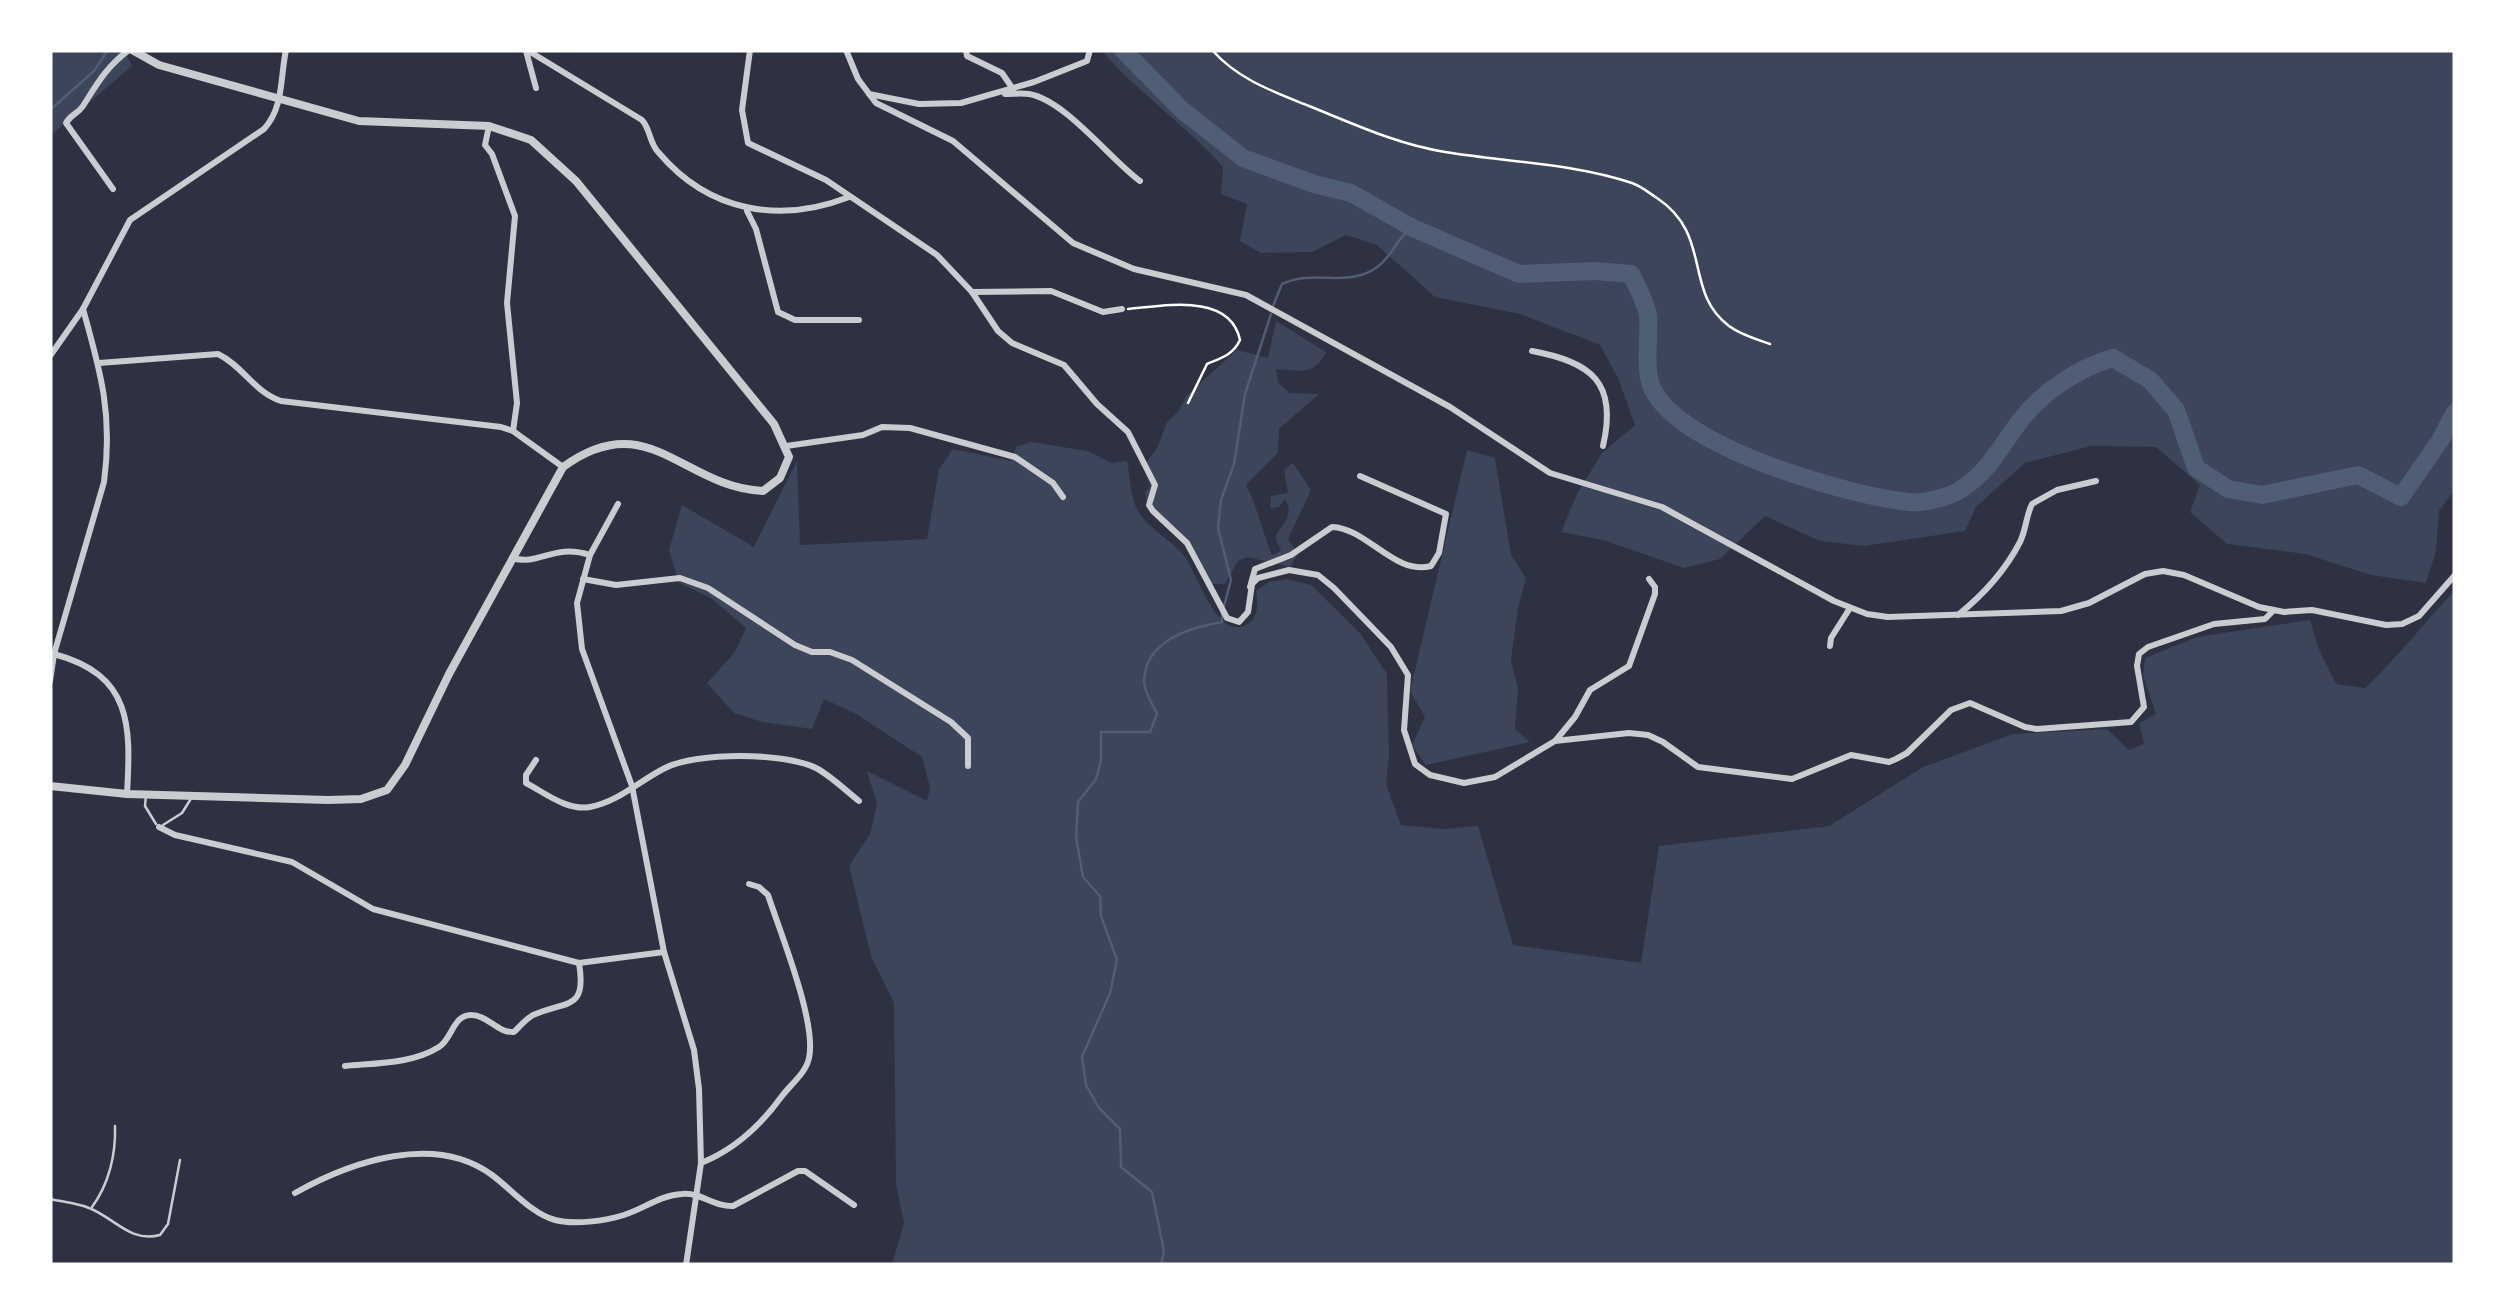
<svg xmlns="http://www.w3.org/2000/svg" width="2505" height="1315" font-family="Roboto,sans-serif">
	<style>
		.green { fill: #3c4559 }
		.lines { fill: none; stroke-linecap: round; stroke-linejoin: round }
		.stream { stroke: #4f5d75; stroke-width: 2.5 }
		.river { stroke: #4f5d75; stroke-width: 18 }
		.path { stroke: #fff; stroke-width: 2.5 }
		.service { stroke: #caccd0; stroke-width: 2.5 }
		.minor { stroke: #caccd0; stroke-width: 6 }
		.tertiary { stroke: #caccd0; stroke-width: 8 }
	</style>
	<rect width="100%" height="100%" fill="#2d3142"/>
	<g class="green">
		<polygon points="50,50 124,50 132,66 50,136"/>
		<path d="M1101 50H2455V489L2439 511 2436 551 2426 583 2371 575 2305 554 2227 544 2190 512 2200 485 2156 447 2091 446 2025 463 1976 507 1965 531 1864 546 1820 541 1765 516 1720 559 1684 568 1603 540 1561 532 1577 494 1602 453 1635 425 1618 378 1600 345 1520 314 1435 297 1377 245 1346 235 1312 252 1261 253 1240 241 1247 204 1221 194 1223 167C1185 124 1138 93 1101 50Z"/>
		<path d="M1276 321 1326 352C1314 377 1300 370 1276 369L1278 382 1289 393 1319 394 1279 429 1278 453 1246 485C1258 508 1262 531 1272 555L1281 551 1275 537C1282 523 1295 516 1285 499L1279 507 1270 508 1271 496 1288 493 1284 470 1293 463 1311 490 1288 539 1298 554 1290 567 1247 557 1238 561 1225 584H1212L1193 549 1148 504 1145 493 1150 485 1143 467 1157 448 1167 422 1178 412 1187 395 1237 350 1268 358Z"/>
		<path d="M1031 442 1088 451 1111 463 1127 461C1130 476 1130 493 1136 507 1146 529 1171 538 1185 557 1198 576 1217 640 1246 625 1259 618 1258 603 1256 591L1269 582 1287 579 1311 585 1360 633 1387 674 1389 756 1386 784 1401 825 1443 829 1478 826 1513 945 1641 963 1659 846 1829 826 1923 767 2013 734 2107 729 2129 750 2144 744 2139 723 2156 714 2143 676 2145 658 2197 637 2310 620 2318 647 2336 684 2365 688C2398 657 2424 623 2455 590V1265H892L904 1223 896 1184 894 1003 871 956 849 866 870 834 877 804 867 771 927 801 930 788 922 757 856 714 824 699 812 729 762 722 734 713 707 683 735 652 746 628 711 598 679 583 669 550 682 505 754 547 797 461 800 545 927 539 939 469 953 449 1011 461 1016 447Z"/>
		<polygon points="1467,450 1495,458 1511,555 1526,578 1518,608 1511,660 1518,689 1515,729 1530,742 1426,765 1412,745 1425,717 1410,691"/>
	</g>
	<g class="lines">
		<g class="stream">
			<polyline points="50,110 94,71 108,50"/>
			<path d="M1273 306 1282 284C1310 271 1335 283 1361 275 1392 266 1395 236 1413 228"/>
			<polyline points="1224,606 1231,580 1218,528 1221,500 1234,464 1245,394 1271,314"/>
			<path d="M1161 1265 1164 1251 1152 1192 1121 1167 1120 1129 1099 1108 1086 1085 1082 1057 1110 993 1117 960 1101 916 1100 896 1083 877 1076 837 1078 802 1096 779 1101 761V732H1150L1157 714C1153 705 1145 693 1144 683 1144 641 1188 628 1222 622V613"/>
		</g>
		<path class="river" d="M1123 50 1182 110 1243 158 1314 184 1351 193 1413 228 1519 274 1596 271 1631 274C1637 287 1646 302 1648 316 1650 337 1644 365 1651 385 1673 446 1849 496 1909 502 1922 504 1949 497 1960 490 1989 472 2000 447 2020 421 2042 392 2078 368 2113 358L2150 380 2176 410 2196 468 2228 489 2262 495 2358 475 2401 497 2441 439 2455 412"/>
		<g class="path">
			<path d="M1212 50C1239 80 1272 91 1309 106 1354 124 1396 144 1445 152 1506 162 1572 163 1632 183 1641 186 1649 193 1657 198 1713 235 1683 292 1729 326 1741 335 1756 339 1770 344"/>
			<path d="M1128 309C1163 306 1230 292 1240 340 1233 355 1221 358 1207 364L1188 403"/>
		</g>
		<g class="service">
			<polyline points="146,795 145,806 156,824"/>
			<polyline points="163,825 182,813 192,797"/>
			<path d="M50 1199C63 1202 77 1203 89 1208 115 1218 130 1243 160 1235L168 1224 180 1160"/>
			<path d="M92 1207C109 1184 116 1154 115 1126"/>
		</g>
		<g class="minor">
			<path d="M527 50 642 120C651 130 649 143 659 153 709 212 780 224 849 197"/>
			<polyline points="750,50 742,110 748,143 826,180 937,255 972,292 998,331 1012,343 1064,365 1097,404 1128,432 1155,485 1149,505 1153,511 1187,543 1227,618 1239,622 1248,612 1252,584 1258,578 1289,570 1318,575 1334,588 1391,647 1408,675 1404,730 1415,764 1430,775 1464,783 1495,777 1555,741 1629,733 1648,735 1663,742 1698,767 1792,779 1851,755 1889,762 1896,759 1907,753 1951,710 1970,703 2025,727 2037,729 2131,722 2144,707 2137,666 2139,654 2148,647 2214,624 2265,619 2274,610"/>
			<polyline points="846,50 858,79 876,103 953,141 1073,243 1134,269 1246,295 1450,407 1550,473 1662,507 1834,601 1867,614 1888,617 2061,611 2089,603 2145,574 2163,571 2184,575 2259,607 2284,612 2312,610 2386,625 2402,624 2419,616 2455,575"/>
			<polyline points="966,50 967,56 1002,73 1013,89"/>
			<polyline points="526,51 536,88"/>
			<polyline points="869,94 919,104 961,103 1034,82 1087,61 1090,50"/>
			<path d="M1005 94C1013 94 1021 93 1029 94 1065 100 1110 159 1140 181"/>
			<polyline points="489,126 485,145 492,154 515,216 507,303 517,403 513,431"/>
			<path d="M113 189 66 123C71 114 78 114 83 106 97 84 107 66 129 50"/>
			<polyline points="747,211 756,229 778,312 795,320 859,320"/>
			<polyline points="972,292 1051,291 1103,312 1122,309"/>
			<path d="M1532 351C1591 362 1618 382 1603 446"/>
			<path d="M50 356 83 309 130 220 264 129C284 107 280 78 286 50"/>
			<path d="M99 363 218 354C243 366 254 392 281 401L501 427 513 431 563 467"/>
			<polyline points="786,446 863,435 882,427 910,428 1015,457 1053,483 1063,497"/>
			<polyline points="618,504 590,555 577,603 582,649 632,786 664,952 694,1050 699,1089 701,1163 686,1265"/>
			<path d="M512 558C540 566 553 543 590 555"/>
			<polyline points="583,579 616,585 680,578 708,588 795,645 812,652 830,652 852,660 951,722 968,738 968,766"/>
			<path d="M1250 587 1255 569 1291 555 1332 527C1367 528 1395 576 1431 566L1439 553 1446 514 1360 476"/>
			<path d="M1958 615C1983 595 2005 571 2020 542 2026 530 2026 516 2032 504L2057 490 2096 481"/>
			<polyline points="1830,646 1831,638 1850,608"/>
			<path d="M54 654C132 675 131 725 127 794"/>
			<path d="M50 681 54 654 104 482C113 415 101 373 83 309"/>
			<polyline points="1556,740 1575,717 1590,690 1629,666 1655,594 1655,587 1649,579"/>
			<path d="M536 760 526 775V783C545 793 567 811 590 807 618 802 639 781 665 768 697 752 783 752 816 768 831 776 845 790 859 801"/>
			<polyline points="159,827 175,835 292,862 373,909 579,963 664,952"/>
			<path d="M345 1066C376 1063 412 1064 439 1047 452 1039 453 1015 471 1015 488 1015 497 1033 514 1032 520 1026 526 1019 533 1015 567 1000 587 1011 579 963"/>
			<path d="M701 1163C736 1149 761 1125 782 1096 791 1084 806 1073 809 1058 817 1022 780 932 768 895L759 887 749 884"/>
			<path d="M295 1193C352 1161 435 1133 492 1175 511 1189 532 1214 555 1220 575 1225 605 1221 624 1215 643 1209 661 1195 682 1194 701 1192 714 1207 733 1206L798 1171H805L854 1205"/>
		</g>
		<path class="tertiary" d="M50 786 127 794 328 800 361 799 387 790 405 765 449 674 563 467C648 405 682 487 763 491L780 478 789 457 774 424 576 181 531 140 489 126 359 121 159 65 132 50"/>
	</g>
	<rect width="2505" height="1315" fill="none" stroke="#ffffff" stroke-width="105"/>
</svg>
